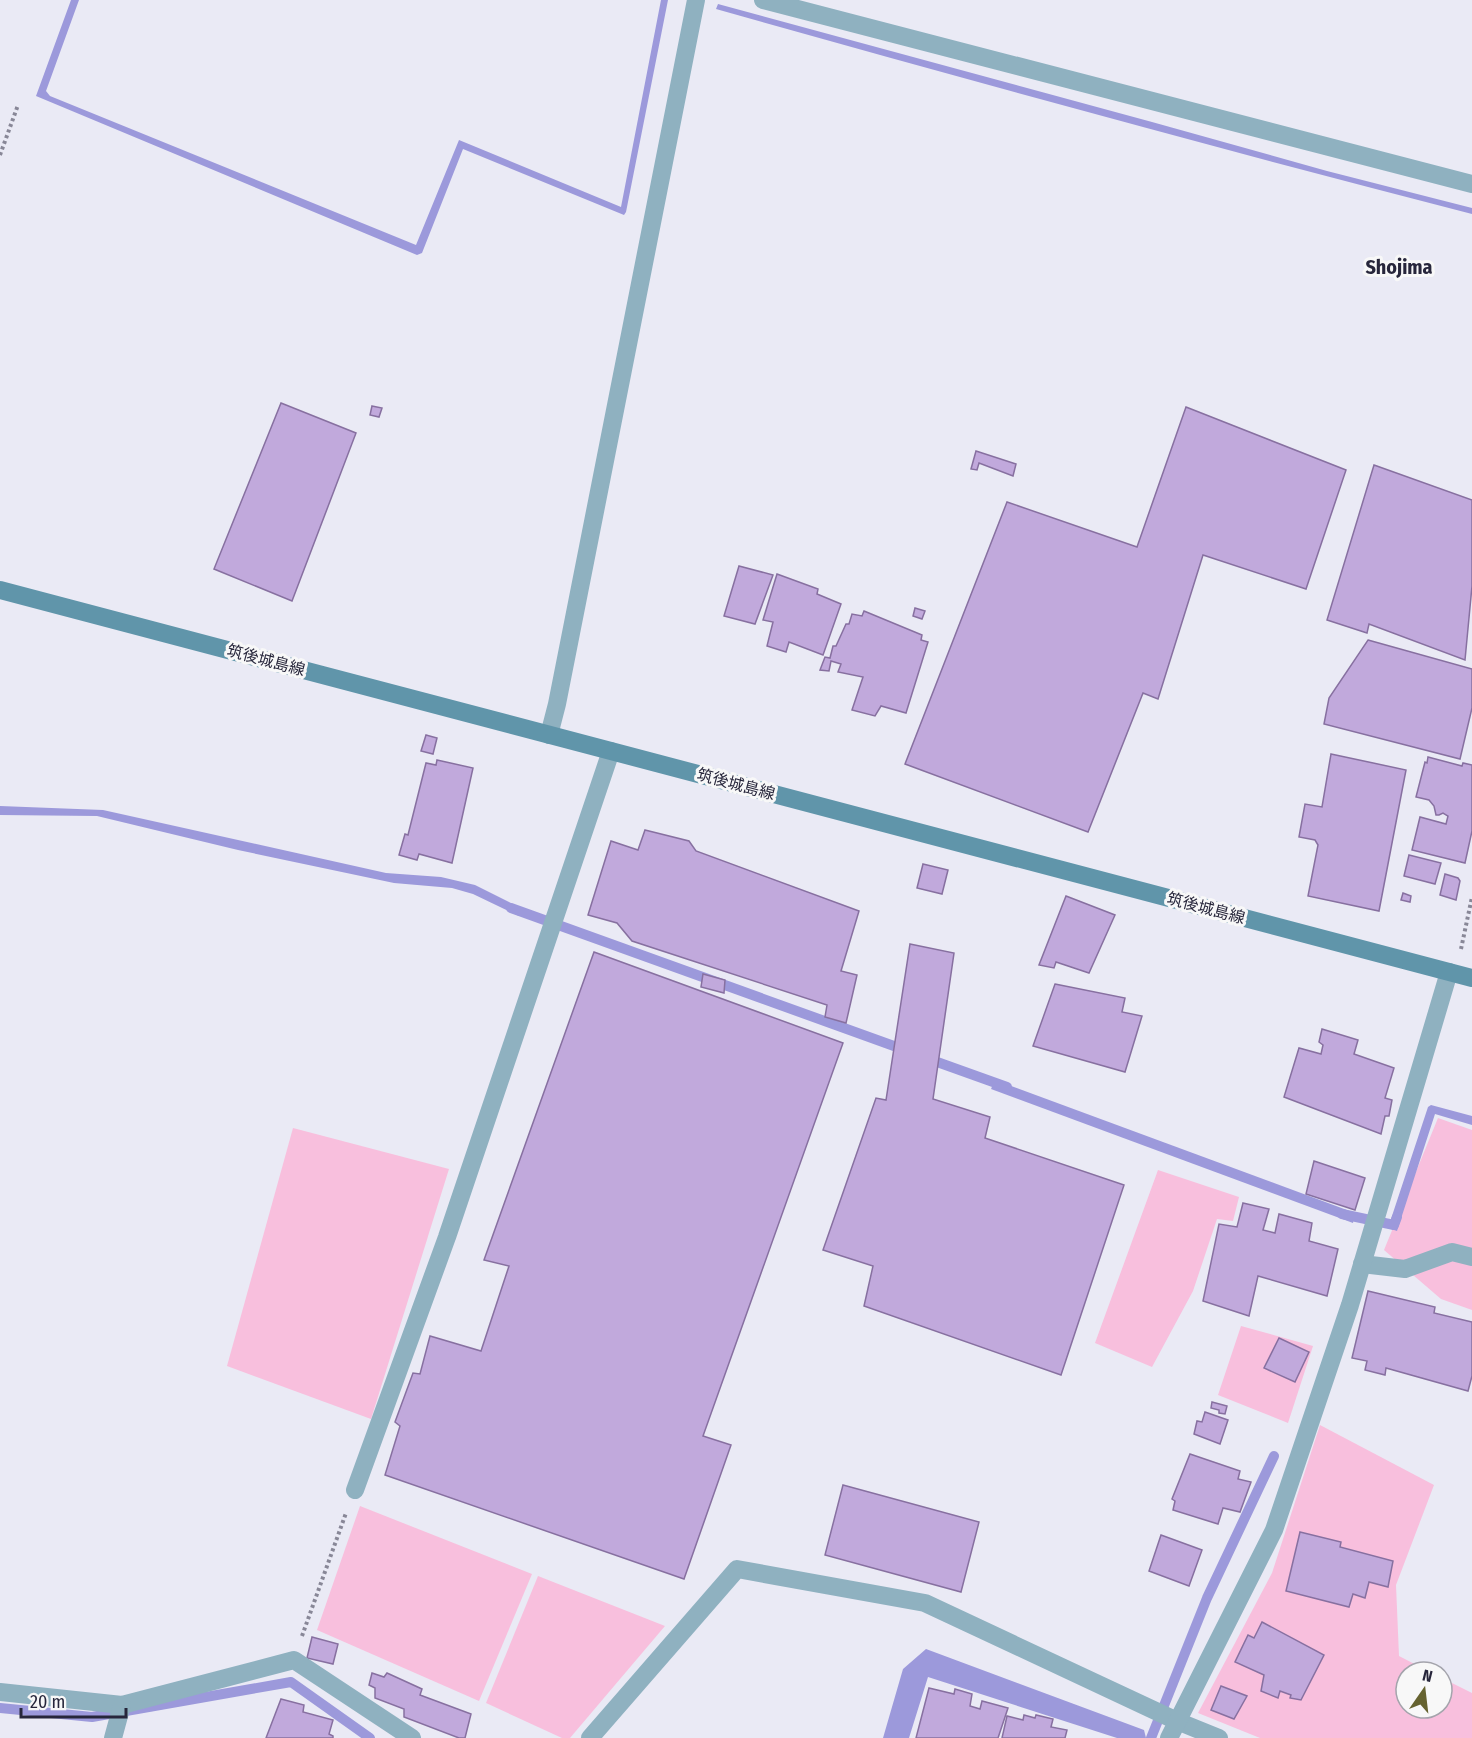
<svg xmlns="http://www.w3.org/2000/svg" width="1472" height="1738" font-family="'Fira Sans Condensed','Noto Sans JP',sans-serif">
	<style>
		.green { fill: #f8bfdd }
		.water { fill: #9c99db }
		.lines { fill: none; stroke-linecap: round; stroke-linejoin: round }
		.stream { stroke: #9c99db; stroke-width: 10 }
		.building { fill: #c1a9dc; stroke: #8770a0; stroke-width: 1.5 }
		.path { stroke: #888797; stroke-width: 4; stroke-dasharray: 3 3; stroke-linecap: butt }
		.street { stroke: #8fb1c0; stroke-width: 18 }
		.secondary { stroke: #6095aa; stroke-width: 18 }
		.labels { text-anchor: middle; dominant-baseline: central; stroke-width: 6; stroke-linejoin: round; paint-order: stroke }
		.street-label { font-size: 16px; fill: #27263b; stroke: #f8f8f8 }
		.quarter-label { font-size: 20px; font-weight: bold; fill: #27263b; stroke: #f8f8f8 }
	</style>
	<rect width="100%" height="100%" fill="#eaeaf5"/>
	<g class="green">
		<polygon points="1438,1118 1472,1130 1472,1310 1441,1299 1384,1250"/>
		<polygon points="293,1128 449,1169 371,1419 227,1366"/>
		<polygon points="1158,1170 1239,1197 1233,1221 1217,1219 1193,1291 1152,1367 1095,1343"/>
		<polygon points="1241,1326 1313,1346 1288,1423 1218,1395"/>
		<polygon points="1320,1425 1434,1485 1396,1585 1399,1656 1430,1672 1406,1672 1406,1708 1442,1708 1442,1678 1472,1693 1472,1738 1260,1738 1198,1713 1272,1573"/>
		<polygon points="360,1506 532,1574 479,1701 317,1630"/>
		<polygon points="538,1576 665,1626 570,1738 562,1738 486,1703"/>
	</g>
	<g class="water">
		<polygon points="71,0 79,0 46,91 50,96 416,245 459,140 621,207 661,0 668,0 626,212 624,215 463,149 422,253 417,255 36,96"/>
		<path d="M718 4 1152 122 1327 171 1472 208V214C1219 149 968 80 716 9Z"/>
		<polygon points="0,806 103,810 386,873 441,877 475,885 527,911 519,916 473,894 452,888 394,883 238,850 97,816 0,815"/>
		<polygon points="995,1080 1355,1213 1353,1223 991,1089"/>
		<polygon points="1431,1105 1472,1116 1472,1125 1435,1114 1397,1231 1388,1228 1428,1107"/>
		<polygon points="926,1649 1144,1730 1146,1738 1117,1738 928,1677 909,1738 883,1738 903,1669"/>
	</g>
	<g class="lines">
		<g class="stream">
			<polyline points="511,908 905,1050"/>
			<polyline points="926,1058 1007,1087"/>
			<polyline points="1342,1214 1394,1225 1397,1217"/>
			<polyline points="0,1708 92,1717 291,1682 370,1738"/>
			<polyline points="1151,1738 1207,1598 1274,1456"/>
		</g>
	</g>
	<g class="building">
		<polygon points="281,403 356,433 292,601 214,569"/>
		<polygon points="372,406 382,408 379,417 370,415"/>
		<polygon points="1186,407 1346,470 1306,589 1203,555 1158,699 1143,693 1088,832 905,764 1007,502 1137,547"/>
		<polygon points="976,451 1016,464 1013,476 979,463 977,470 971,469"/>
		<polygon points="1374,465 1472,500 1472,586 1465,660 1369,624 1367,633 1327,620"/>
		<polygon points="739,566 773,575 755,624 724,616"/>
		<polygon points="777,574 818,589 817,594 841,604 823,655 789,642 786,652 767,646 773,622 763,620"/>
		<polygon points="915,608 925,611 922,619 913,616"/>
		<polygon points="864,611 922,635 921,640 928,642 906,713 881,706 875,716 852,710 863,677 838,672 841,664 831,661 829,671 820,670 825,657 830,658 833,646 836,646 846,624 849,624 852,614 862,616"/>
		<polygon points="1368,640 1472,669 1472,708 1460,759 1324,724 1329,698"/>
		<polygon points="426,735 437,738 433,754 421,751"/>
		<polygon points="1331,754 1406,770 1379,911 1308,896 1318,845 1315,840 1299,837 1305,804 1322,807"/>
		<polygon points="1428,757 1462,766 1463,763 1472,765 1472,831 1465,863 1412,850 1420,817 1446,824 1448,816 1443,813 1439,815 1436,815 1434,806 1429,800 1416,797 1425,762 1427,763"/>
		<polygon points="437,760 473,768 452,863 419,854 417,860 399,855 405,834 408,835 426,763 436,765"/>
		<polygon points="645,830 689,841 696,851 859,911 841,971 857,975 846,1023 825,1017 827,1005 632,941 617,923 588,915 611,841 638,850"/>
		<polygon points="1409,855 1441,863 1435,884 1404,876"/>
		<polygon points="923,864 948,870 942,894 917,888"/>
		<polygon points="1445,874 1458,878 1460,881 1456,900 1440,895"/>
		<polygon points="1403,893 1411,896 1410,902 1401,900"/>
		<polygon points="1066,896 1115,915 1089,973 1056,962 1054,968 1039,965"/>
		<polygon points="910,944 954,953 933,1099 990,1117 985,1138 1124,1185 1061,1375 864,1306 873,1266 823,1250 876,1098 886,1100"/>
		<polygon points="594,952 843,1043 703,1436 731,1445 684,1579 385,1475 400,1426 395,1422 413,1373 420,1374 430,1336 481,1351 509,1266 484,1260"/>
		<polygon points="703,974 725,980 724,993 701,987"/>
		<polygon points="1055,984 1125,998 1122,1012 1142,1016 1125,1072 1033,1046"/>
		<polygon points="1322,1029 1358,1040 1354,1054 1394,1068 1385,1098 1392,1100 1389,1116 1385,1116 1381,1134 1284,1097 1299,1048 1321,1054 1323,1045 1319,1042"/>
		<polygon points="1314,1161 1365,1178 1355,1210 1306,1194"/>
		<polygon points="1243,1203 1269,1209 1263,1230 1275,1233 1279,1214 1312,1223 1309,1241 1338,1249 1327,1296 1258,1276 1249,1316 1203,1301 1219,1224 1237,1227"/>
		<polygon points="1368,1291 1435,1307 1434,1313 1472,1322 1472,1376 1468,1391 1386,1368 1385,1375 1365,1370 1367,1361 1352,1358"/>
		<polygon points="1279,1338 1309,1352 1295,1382 1264,1368"/>
		<polygon points="1212,1402 1227,1406 1225,1414 1219,1413 1219,1410 1211,1408"/>
		<polygon points="1205,1412 1228,1420 1220,1444 1194,1434 1197,1421 1202,1422"/>
		<polygon points="1190,1454 1240,1471 1238,1479 1251,1482 1240,1512 1223,1508 1218,1524 1173,1510 1175,1501 1172,1499"/>
		<polygon points="843,1485 979,1522 961,1592 825,1555"/>
		<polygon points="1300,1532 1341,1542 1340,1547 1393,1561 1388,1587 1369,1582 1365,1598 1353,1594 1349,1607 1286,1591"/>
		<polygon points="1161,1535 1202,1550 1189,1586 1149,1571"/>
		<polygon points="1262,1622 1324,1655 1301,1700 1290,1698 1291,1695 1280,1691 1278,1698 1261,1691 1264,1675 1235,1662 1248,1635 1254,1638"/>
		<polygon points="312,1637 338,1644 333,1664 307,1658"/>
		<polygon points="372,1673 384,1677 387,1673 422,1689 420,1695 471,1714 465,1738 459,1738 404,1717 404,1709 375,1698 375,1688 369,1685"/>
		<polygon points="1221,1686 1247,1696 1234,1719 1211,1710"/>
		<polygon points="929,1688 954,1694 955,1689 972,1694 970,1706 980,1709 982,1701 1008,1708 998,1738 916,1738"/>
		<polygon points="281,1699 304,1705 303,1712 333,1720 329,1734 333,1736 333,1738 266,1738"/>
		<polygon points="1024,1715 1035,1718 1036,1715 1053,1719 1051,1727 1067,1730 1065,1738 1002,1738 1007,1716 1023,1720"/>
	</g>
	<g class="lines">
		<g class="path">
			<polyline points="0,155 18,105"/>
			<polyline points="1461,949 1472,897"/>
			<polyline points="302,1636 346,1513"/>
		</g>
		<g class="street">
			<polyline points="763,0 1472,184"/>
			<polyline points="549,735 557,704 696,0"/>
			<polyline points="1362,1264 1405,1269 1452,1252 1472,1257"/>
			<polyline points="355,1490 447,1237 611,751"/>
			<polyline points="0,1692 122,1705 294,1660 412,1738"/>
			<polyline points="113,1738 122,1705"/>
			<polyline points="590,1738 737,1569 925,1603 1177,1721 1219,1738"/>
			<polyline points="1169,1738 1274,1530 1350,1305 1449,972"/>
		</g>
		<polyline class="secondary" points="0,590 1472,978"/>
	</g>
	<g class="labels">
		<g class="street-label">
			<text transform="translate(266 660) rotate(15)">筑後城島線</text>
			<text transform="translate(736 784) rotate(15)">筑後城島線</text>
			<text transform="translate(1206 908) rotate(15)">筑後城島線</text>
		</g>
		<g class="quarter-label">
			<text x="1399" y="267">Shojima</text>
		</g>
	</g>
	<g transform="translate(1424 1690) rotate(14)"><circle r="28" fill="#f8f8f8" stroke="#a4a4ac" stroke-width="1.5"/>
	<path d="M0-4.5L10 22L0 15L-10 22Z" fill="#666330"/>
	<text y="-9" font-size="16" font-weight="bold" text-anchor="middle" fill="#27263b">N</text>
	</g>
	<path d="M21 1708v9h105v-9" fill="none" stroke="#27263b" stroke-width="3"/>
	<text x="30" y="1708" font-size="18" fill="#27263b" stroke="#f8f8f8" stroke-width="4.5" paint-order="stroke">20 m</text>
</svg>
